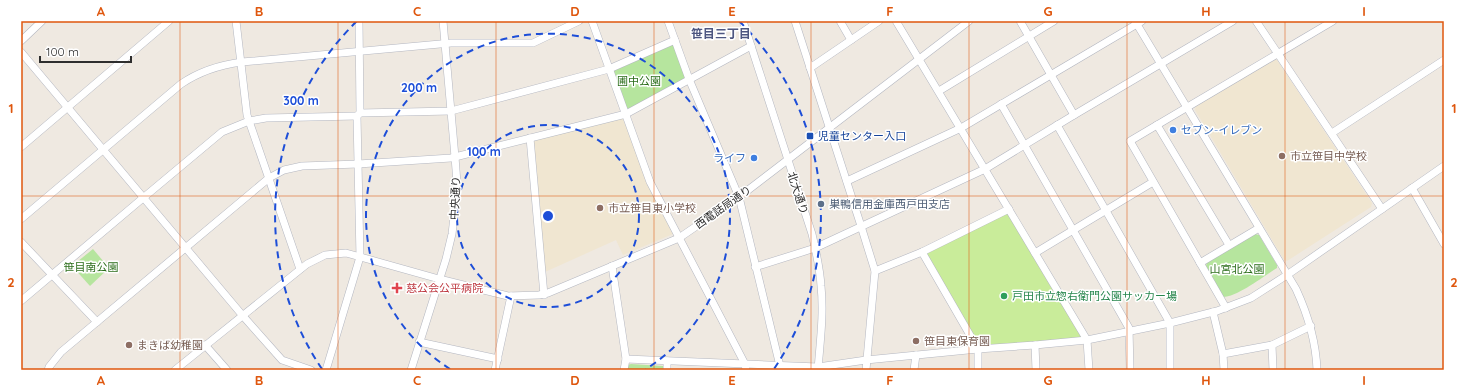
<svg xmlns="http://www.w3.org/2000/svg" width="1465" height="391" font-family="Quicksand,'Noto Sans JP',sans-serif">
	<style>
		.education { fill: #f0e6d1 }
		.green { fill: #b6e59e }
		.pitch { fill: #c9ec9a }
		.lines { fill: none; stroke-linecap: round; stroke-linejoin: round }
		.minor-casing { stroke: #b4b7c1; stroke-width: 8 }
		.minor { stroke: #fff; stroke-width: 7 }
		.grid { fill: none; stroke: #df570e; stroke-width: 1; stroke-opacity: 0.55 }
		.ring { fill: none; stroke: #1d4ed8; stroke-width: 2; stroke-dasharray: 7 5 }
		.shop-dot { fill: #3f7fe0; stroke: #fff; stroke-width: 1.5 }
		.transit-dot { fill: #1a4fb4; stroke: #fff; stroke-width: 1.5 }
		.education-dot { fill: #8d6e63; stroke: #fff; stroke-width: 1.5 }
		.service-dot { fill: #5c6f8a; stroke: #fff; stroke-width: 1.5 }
		.health-dot { fill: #e0444e; stroke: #fff; stroke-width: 1.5 }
		.leisure-dot { fill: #2e9e5b; stroke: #fff; stroke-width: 1.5 }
		.labels { text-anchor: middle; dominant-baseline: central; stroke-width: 3; stroke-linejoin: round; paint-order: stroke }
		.park-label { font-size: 11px; fill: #2c6e1b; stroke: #fff }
		.shop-label { font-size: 11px; fill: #366cbe; stroke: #fff; text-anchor: start }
		.transit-label { font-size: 11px; fill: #164399; stroke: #fff; text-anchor: start }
		.education-label { font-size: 11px; fill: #785e54; stroke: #fff; text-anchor: start }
		.street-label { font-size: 11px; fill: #2e2e2e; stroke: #fff }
		.service-label { font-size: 11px; fill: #4e5e75; stroke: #fff; text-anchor: start }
		.health-label { font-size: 11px; fill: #be3a42; stroke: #fff; text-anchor: start }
		.leisure-label { font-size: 11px; fill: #27864d; stroke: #fff; text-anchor: start }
		.neighbourhood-label { font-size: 12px; font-weight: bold; fill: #4d5680; stroke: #fff }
		.centre { fill: #1d4ed8; stroke: #fff; stroke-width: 2 }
		.ring-label { font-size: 12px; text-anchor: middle; font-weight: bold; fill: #1d4ed8; stroke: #fff; stroke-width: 3; stroke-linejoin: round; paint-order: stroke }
		.neatline { fill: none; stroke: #df570e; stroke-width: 1.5 }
		.grid-label { font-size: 13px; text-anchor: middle; font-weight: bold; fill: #df570e }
	</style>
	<rect width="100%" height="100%" fill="#efe9e1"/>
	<g class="education">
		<polygon points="1274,59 1277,60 1372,203 1371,207 1287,261 1284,260 1195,110 1196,105"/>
		<polygon points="621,118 623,119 647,182 673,234 623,255 616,240 545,272 534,142 536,139"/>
	</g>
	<g class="green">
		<polygon points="670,44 673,45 685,77 684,80 629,109 627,108 612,71"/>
		<path d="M1255 234 1259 235 1277 265V268C1264 276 1237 297 1223 297L1206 266 1207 262Z"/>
		<polygon points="93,249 109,268 90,286 72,266"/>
		<polygon points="631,364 663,366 664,370 626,370 627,365"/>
	</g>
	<polygon class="pitch" points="1009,209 1087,340 978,349 922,252"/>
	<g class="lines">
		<defs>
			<g id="minor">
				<polyline points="236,21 247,115 300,269"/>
				<polyline points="592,21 650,182 745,364 746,370"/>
				<polyline points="668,21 689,79 739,197 780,366"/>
				<path d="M743 21 812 234C816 251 820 268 821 286 824 314 820 342 818 370"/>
				<polyline points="795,21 861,226 875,271 866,370"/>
				<polyline points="840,21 851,40"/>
				<polyline points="896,21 1087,340 1089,370"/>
				<polyline points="1020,21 1074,115"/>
				<path d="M1135 21 1296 289C1308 315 1316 341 1317 370"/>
				<polyline points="1256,21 1382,209"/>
				<polyline points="21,41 42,21"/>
				<polyline points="21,52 243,316 282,360 311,370"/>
				<polyline points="810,68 879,21"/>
				<polyline points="939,91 1054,21"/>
				<polyline points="1001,104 1129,328 1130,370"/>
				<polyline points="360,113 451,111 609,69 675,40"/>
				<polyline points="1057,125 1170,323 1170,370"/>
				<polyline points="1157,125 1229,245"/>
				<polyline points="1332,133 1444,60"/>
				<polyline points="530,138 544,295"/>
				<polyline points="21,147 169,21"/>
				<polyline points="847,181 961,128 1142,21"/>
				<polyline points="1412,188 1444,244"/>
				<path d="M21 219 181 84C200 71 219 65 242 62L451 43H533L579 21"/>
				<polyline points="21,242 97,322"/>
				<polyline points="922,252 978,349 978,370"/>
				<polyline points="1035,253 1153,182"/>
				<polyline points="1200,263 1259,228"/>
				<polyline points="612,266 626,359 624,370"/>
				<polyline points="755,267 815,248 985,169 1074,115 1233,21"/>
				<polyline points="875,271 922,252 1009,209"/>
				<polyline points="21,301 143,198 222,132 249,121 266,118 357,116"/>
				<polyline points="1226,308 1130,141 1333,21"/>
				<polyline points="1213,312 1223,354 1224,370"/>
				<polyline points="419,342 498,359"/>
				<polyline points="205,345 227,370"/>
				<polyline points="1035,345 1036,370"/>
				<polyline points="1272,345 1273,370"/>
				<polyline points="1223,354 1272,345 1311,326"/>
				<polyline points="626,359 818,367 866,360 978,349 1035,345 1087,340 1170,323 1217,311 1251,298 1287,275 1444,166"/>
				<polyline points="48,370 49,367 61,352 269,178 284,170 302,166 358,164 451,158 626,114 751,46"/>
				<polyline points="175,370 307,264 325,255 346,253 439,279 508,296 539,295 548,293 679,238 739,197 969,21"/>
				<polyline points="326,370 360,257 357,116 360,113 359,21"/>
				<polyline points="411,370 446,259 452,234 455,208 457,183 455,157 443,21"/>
				<polyline points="495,370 511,296"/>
				<polyline points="667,370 667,361"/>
				<polyline points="914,370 916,355"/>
			</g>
		</defs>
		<use href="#minor" class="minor-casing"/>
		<use href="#minor" class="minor"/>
	</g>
	<path class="grid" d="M180 21V370M338 21V370M496 21V370M654 21V370M811 21V370M969 21V370M1127 21V370M1285 21V370M21 196H1444"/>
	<g class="ring">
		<circle cx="548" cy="216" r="91"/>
		<path d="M450 369A182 182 0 1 1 646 369"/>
		<path d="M322 369A273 273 0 0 1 357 21M739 21A273 273 0 0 1 774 369"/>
	</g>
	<g class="shop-dot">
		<circle cx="1173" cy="130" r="4"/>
		<circle cx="754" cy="158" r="4"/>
	</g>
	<rect class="transit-dot" x="806" y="132" width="8" height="8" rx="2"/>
	<g class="education-dot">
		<circle cx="1282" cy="156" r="4"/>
		<circle cx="600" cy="208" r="4"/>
		<circle cx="916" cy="341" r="4"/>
		<circle cx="129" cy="345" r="4"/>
	</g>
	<circle class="service-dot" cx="821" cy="204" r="4"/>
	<path class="health-dot" d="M395 282h4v4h4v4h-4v4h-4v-4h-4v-4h4z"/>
	<circle class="leisure-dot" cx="1004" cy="296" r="4"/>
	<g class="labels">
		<g class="park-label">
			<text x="639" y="81">圃中公園</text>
			<text x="91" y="267">笹目南公園</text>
			<text x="1237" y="269">山宮北公園</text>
		</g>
		<g class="shop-label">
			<text x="1181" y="130">セブン-イレブン</text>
			<text x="746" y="158" text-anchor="end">ライフ</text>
		</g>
		<g class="transit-label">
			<text x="818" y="136">児童センター入口</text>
		</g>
		<g class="education-label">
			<text x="1290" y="156">市立笹目中学校</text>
			<text x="608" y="208">市立笹目東小学校</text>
			<text x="924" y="341">笹目東保育園</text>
			<text x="137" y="345">まきば幼稚園</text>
		</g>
		<g class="street-label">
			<text transform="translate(798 193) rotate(72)">北大通り</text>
			<text transform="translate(455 198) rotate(-87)">中央通り</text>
			<text transform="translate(723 207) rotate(-35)">西電話局通り</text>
		</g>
		<g class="service-label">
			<text x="829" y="204">巣鴨信用金庫西戸田支店</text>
		</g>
		<g class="health-label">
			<text x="406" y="288">慈公会公平病院</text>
		</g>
		<g class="leisure-label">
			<text x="1012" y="296">戸田市立惣右衛門公園サッカー場</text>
		</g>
		<g class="neighbourhood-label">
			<text x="721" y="33">笹目三丁目</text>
		</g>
	</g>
	<circle cx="548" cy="216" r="6" class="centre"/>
	<g class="ring-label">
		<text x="419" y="92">200 m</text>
		<text x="301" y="105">300 m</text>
		<text x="484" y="156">100 m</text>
	</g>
	<rect width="1465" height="391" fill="none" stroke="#ffffff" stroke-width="44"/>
	<path d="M40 56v6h91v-6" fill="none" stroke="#2e2e2e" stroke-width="2"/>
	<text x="46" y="56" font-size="12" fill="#2e2e2e" stroke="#ffffff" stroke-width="3" paint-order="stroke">100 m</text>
	<rect x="22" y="22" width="1421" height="347" class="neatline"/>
	<g class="grid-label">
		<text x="101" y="16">A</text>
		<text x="259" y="16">B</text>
		<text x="417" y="16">C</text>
		<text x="575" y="16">D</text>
		<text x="732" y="16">E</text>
		<text x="890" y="16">F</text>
		<text x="1048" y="16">G</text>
		<text x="1206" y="16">H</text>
		<text x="1364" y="16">I</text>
		<text x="11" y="113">1</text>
		<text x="1454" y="113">1</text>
		<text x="11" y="287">2</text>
		<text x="1454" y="287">2</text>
		<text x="101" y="385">A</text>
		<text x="259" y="385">B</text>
		<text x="417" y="385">C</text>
		<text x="575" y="385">D</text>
		<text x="732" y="385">E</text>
		<text x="890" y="385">F</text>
		<text x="1048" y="385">G</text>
		<text x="1206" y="385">H</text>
		<text x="1364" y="385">I</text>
	</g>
</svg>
